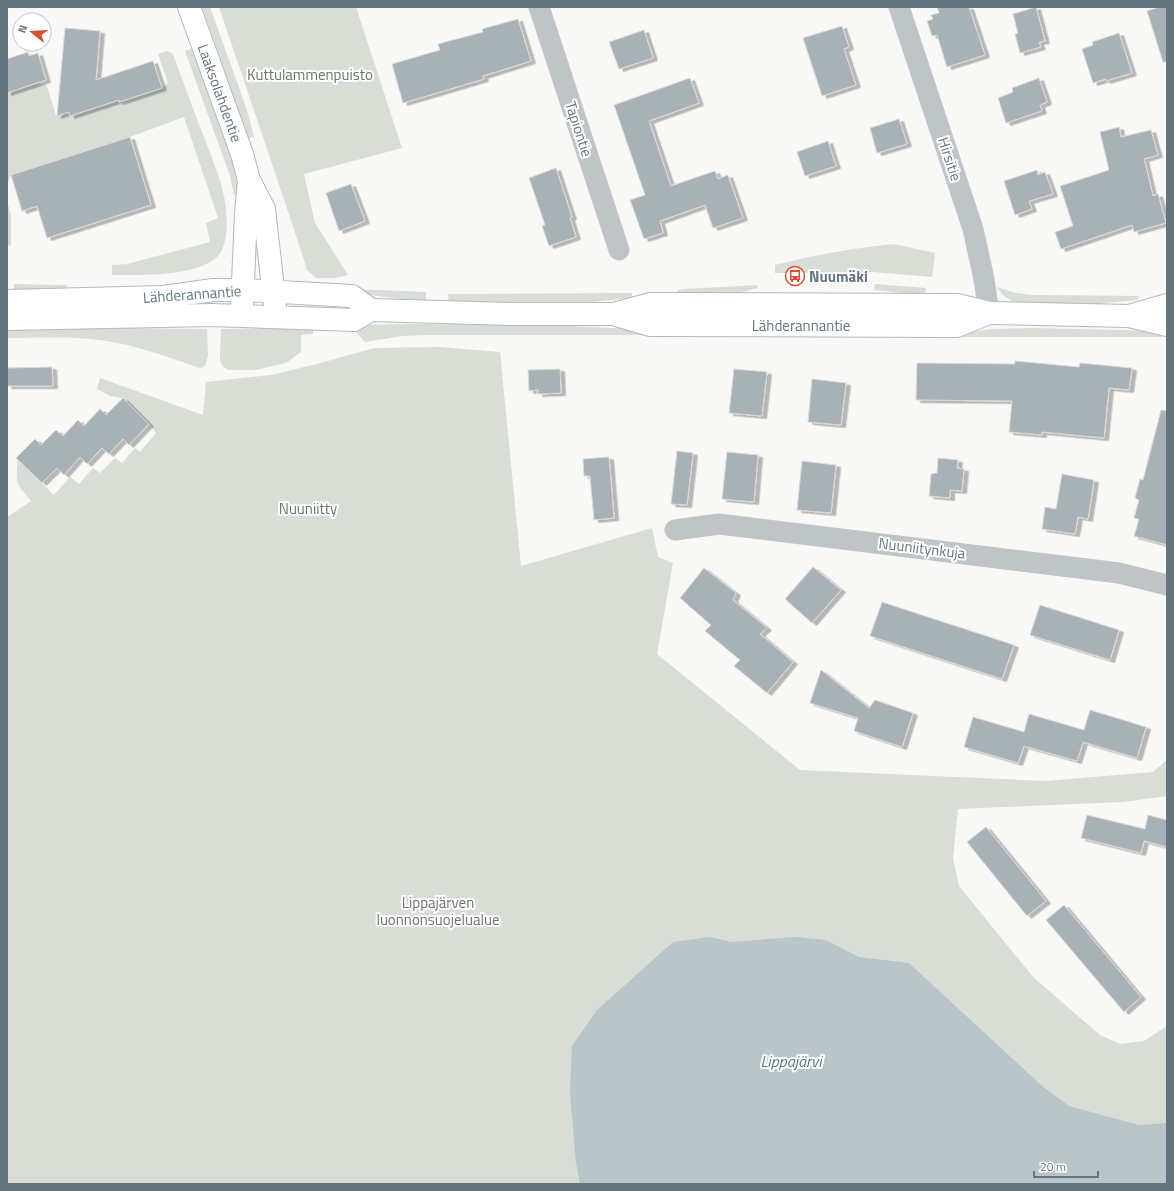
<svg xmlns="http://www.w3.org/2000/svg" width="1174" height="1191" font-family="'Titillium Web',sans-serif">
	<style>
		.green { fill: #d8ddd5 }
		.water { fill: #b9c5c9 }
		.building { fill: #a8b1b6; stroke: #dadad8; filter: url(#shadow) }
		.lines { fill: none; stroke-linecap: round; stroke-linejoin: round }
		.secondary-casing { stroke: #b2b8bc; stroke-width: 24 }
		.street { stroke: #bfc4c7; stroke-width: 21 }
		.secondary { stroke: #fff; stroke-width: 22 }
		.labels { text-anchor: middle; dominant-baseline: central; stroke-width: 4; stroke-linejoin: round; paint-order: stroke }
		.park-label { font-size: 15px; fill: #687863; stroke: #fff }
		.street-label { font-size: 15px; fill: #64757f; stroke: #fff }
		.poi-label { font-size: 15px; font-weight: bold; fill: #64757f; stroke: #fff; text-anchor: start }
		.water-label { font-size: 16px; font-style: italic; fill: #5f757a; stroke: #fff }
	</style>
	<defs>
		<filter id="shadow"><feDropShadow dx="4.5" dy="2.5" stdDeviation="0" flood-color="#0004"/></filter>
	</defs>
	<rect width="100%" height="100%" fill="#f8f8f6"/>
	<g class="green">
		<polygon points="202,7 210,7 247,110 254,137 248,138"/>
		<polygon points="219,7 356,7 402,148 304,174 315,223 348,275 335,278 316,278 307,270 294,229"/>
		<polygon points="191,49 194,53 228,146 235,169 238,195 234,195 230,176 185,51"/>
		<path d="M167 51 173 54C183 82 193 109 204 137 211 156 220 176 224 197 228 212 229 245 218 256 197 277 140 275 112 275V265L127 264 210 242 206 223 218 218 184 117 130 137 11 175 7 185V93L38 83 47 86 56 116 117 95 120 102 162 88 168 83 158 54Z"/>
		<polygon points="7,202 11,214 11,246 7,245"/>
		<path d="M894 244 935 253 932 277 873 272 775 273V265C814 255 853 248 894 244Z"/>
		<polygon points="14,284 67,285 66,294 14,294"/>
		<polygon points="875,284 926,288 925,295 874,290"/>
		<polygon points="757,285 758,288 730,295 676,296 678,290 685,289"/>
		<path d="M997 287 1016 293 1033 295 1139 296 1138 300 1094 304 1017 303C1008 299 1002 296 997 287Z"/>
		<polygon points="351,289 426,292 426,301 391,298 350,292"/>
		<polygon points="632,293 632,298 570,304 449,301 448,294"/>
		<polygon points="414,324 555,325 610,328 656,327 653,335 427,335 403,336 365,342 357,333 355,329 358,325"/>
		<path d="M7 328H120L207 329 208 356 205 366 200 368C167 357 134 344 99 340 69 336 37 338 7 338Z"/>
		<polygon points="313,328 313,334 301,335 301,352 286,363 256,370 229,370 223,367 220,360 221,329"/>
		<polygon points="1033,328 1161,331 1162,337 956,337 956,334 992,329"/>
		<path d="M440 347 500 352 521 566 652 528 658 557 673 563 657 654 800 770 1046 781 1153 772 1167 760V796L1123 802 958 809 953 858 959 886 1033 977 1100 1035 1120 1044 1144 1041 1167 1026V1184H7V517L31 501C16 483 15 483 18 460L54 495 70 477 79 484 93 468 100 473 115 458 122 463 135 448 140 452 156 433 149 424 121 398 110 396 97 389 100 378 203 415 206 382 271 375 317 364 374 348Z"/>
	</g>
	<polygon class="water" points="710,937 731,942 796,937 826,940 859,957 909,963 1042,1086 1069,1106 1139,1125 1167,1123 1167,1184 580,1184 576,1163 570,1094 572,1046 597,1010 673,942"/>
	<g class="building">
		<polygon points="937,7 969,7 985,55 947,67 937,35 932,36 927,21 933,19 931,15 939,13"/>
		<polygon points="1036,7 1045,41 1039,42 1041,47 1020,53 1015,34 1018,33 1013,14"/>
		<polygon points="1160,7 1167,7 1167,62 1163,62 1147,11"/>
		<polygon points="518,19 531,61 483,76 484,79 403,103 392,64 440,50 438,44 483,32 482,29"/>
		<polygon points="842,26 849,47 844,49 856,85 822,96 803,38"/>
		<polygon points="65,28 100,31 96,80 153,61 162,88 119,102 119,100 70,116 69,112 57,116"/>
		<polygon points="644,30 653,58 619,69 609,42"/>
		<polygon points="1119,33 1132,73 1106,81 1106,79 1093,83 1082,49 1093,45 1092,42"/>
		<polygon points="28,52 29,56 38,53 46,80 7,93 7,59"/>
		<polygon points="690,78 699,103 649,121 671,186 715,171 718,179 728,175 743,218 713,228 705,205 660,221 663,233 644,239 630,200 645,195 614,105"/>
		<polygon points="1039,78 1047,102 1040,105 1042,111 1006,123 998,98 1013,92 1012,88"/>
		<polygon points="899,119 907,144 877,153 870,128"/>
		<polygon points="1119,127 1121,137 1151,130 1158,155 1144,159 1153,196 1158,194 1166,223 1134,232 1132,225 1061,249 1055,232 1073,226 1060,186 1109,170 1100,132"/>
		<polygon points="130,137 151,205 47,238 37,206 22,211 11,175"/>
		<polygon points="828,141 836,166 805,176 797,152"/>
		<polygon points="556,168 572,217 570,218 576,237 549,246 542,226 545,225 529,178"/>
		<polygon points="1037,170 1038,175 1045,172 1053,194 1029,201 1032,209 1015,215 1004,181"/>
		<polygon points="351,184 365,221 339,231 326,193"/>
		<polygon points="1015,361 1079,367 1080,363 1132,368 1129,390 1109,388 1104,438 1042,432 1042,435 1009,432 1012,401 916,400 917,363 1015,364"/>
		<polygon points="52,367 53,386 7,386 7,368"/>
		<polygon points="560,369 561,393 538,394 538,390 529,391 528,370"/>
		<polygon points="734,369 767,372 762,416 729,413"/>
		<polygon points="812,379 846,383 841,425 808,422"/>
		<polygon points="123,398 149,424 129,445 123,439 109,454 102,448 87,464 80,457 64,475 57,468 42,483 16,458 35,439 41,445 56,430 63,436 78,420 84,426 100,409 106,415"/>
		<polygon points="1161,410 1167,411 1167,545 1134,536 1139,519 1134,518 1139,500 1135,498 1140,479 1143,480"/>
		<polygon points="677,451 693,453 687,505 671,504"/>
		<polygon points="727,452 758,455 754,502 722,499"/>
		<polygon points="609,457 614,518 594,520 590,476 584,476 583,459"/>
		<polygon points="938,458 958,460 957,468 964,469 962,491 950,490 950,498 929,496 931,474 937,473"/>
		<polygon points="802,461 836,465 831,513 797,510"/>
		<polygon points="1062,474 1094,480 1088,519 1078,517 1075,534 1042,529 1045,507 1056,509"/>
		<polygon points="813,567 841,590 812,623 785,599"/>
		<polygon points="704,568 736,593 733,600 767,628 760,634 793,662 767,693 734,666 740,660 705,631 711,625 680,598"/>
		<polygon points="882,602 1014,645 1002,679 870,636"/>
		<polygon points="1040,605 1119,630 1110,660 1030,635"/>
		<polygon points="821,670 869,708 875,700 913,713 902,747 854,731 858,718 810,703"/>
		<polygon points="1090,710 1146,727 1137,758 1083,742 1077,761 1024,746 1018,763 964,747 973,717 1024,732 1029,714 1084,730"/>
		<polygon points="1087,815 1145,829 1148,815 1167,820 1167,847 1144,841 1141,853 1081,838"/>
		<polygon points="986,827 1046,901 1027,916 967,842"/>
		<polygon points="1064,905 1141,997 1124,1012 1046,920"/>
	</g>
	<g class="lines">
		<defs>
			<g id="secondary">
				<polyline points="189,7 242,154 249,180 264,209 275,305"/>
				<polyline points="7,301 163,297 213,290 243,290 352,296 371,310"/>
				<polyline points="242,305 246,213 249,180"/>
				<polyline points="613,314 650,325 957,326 989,313"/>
				<polyline points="1129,316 1167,305"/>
				<polyline points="7,319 212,315 354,320 371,310 512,314 613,314 650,304 660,304 957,305 989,313 1129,316 1167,325"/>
			</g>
		</defs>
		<use href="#secondary" class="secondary-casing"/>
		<g class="street">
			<polyline points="539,7 619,250"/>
			<polyline points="899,7 973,229 984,279 989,313"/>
			<polyline points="675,530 719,524 1095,570 1119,573 1167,585"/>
		</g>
		<use href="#secondary" class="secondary"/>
	</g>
	<defs>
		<symbol id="bus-ring" viewBox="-11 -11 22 22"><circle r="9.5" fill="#fff" stroke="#dc4d31" stroke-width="1.5"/><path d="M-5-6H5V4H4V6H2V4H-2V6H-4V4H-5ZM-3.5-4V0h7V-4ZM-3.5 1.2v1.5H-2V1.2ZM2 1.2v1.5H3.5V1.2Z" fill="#dc4d31"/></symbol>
	</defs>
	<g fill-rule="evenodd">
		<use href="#bus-ring" x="784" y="265" width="22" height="22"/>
	</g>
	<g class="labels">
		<g class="park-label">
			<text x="310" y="74">Kuttulammenpuisto</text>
			<text x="308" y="508">Nuuniitty</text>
			<text x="438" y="902">Lippajärven<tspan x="438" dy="17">luonnonsuojelualue</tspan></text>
		</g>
		<g class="street-label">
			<text transform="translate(220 93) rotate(70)">Laaksolahdentie</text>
			<text transform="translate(579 129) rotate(72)">Tapiontie</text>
			<text transform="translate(950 159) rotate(72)">Hirsitie</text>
			<text transform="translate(192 294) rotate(-4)">Lähderannantie</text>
			<text x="801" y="325">Lähderannantie</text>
			<text transform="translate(922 548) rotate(7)">Nuuniitynkuja</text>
		</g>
		<g class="poi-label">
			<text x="809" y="276">Nuumäki</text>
		</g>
		<g class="water-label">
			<text x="791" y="1061">Lippajärvi</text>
		</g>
	</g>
	<rect width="1174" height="1191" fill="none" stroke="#64757f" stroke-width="16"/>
	<g transform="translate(32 32) rotate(288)"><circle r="19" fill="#ffffff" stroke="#c1c8cc"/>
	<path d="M0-3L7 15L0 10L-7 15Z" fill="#dc4d31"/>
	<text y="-6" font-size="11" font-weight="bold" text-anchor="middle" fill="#64757f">N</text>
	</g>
	<path d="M1034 1171v6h64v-6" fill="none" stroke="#64757f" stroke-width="2"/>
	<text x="1040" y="1171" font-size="12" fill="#64757f" stroke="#ffffff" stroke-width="3" paint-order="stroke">20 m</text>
</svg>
